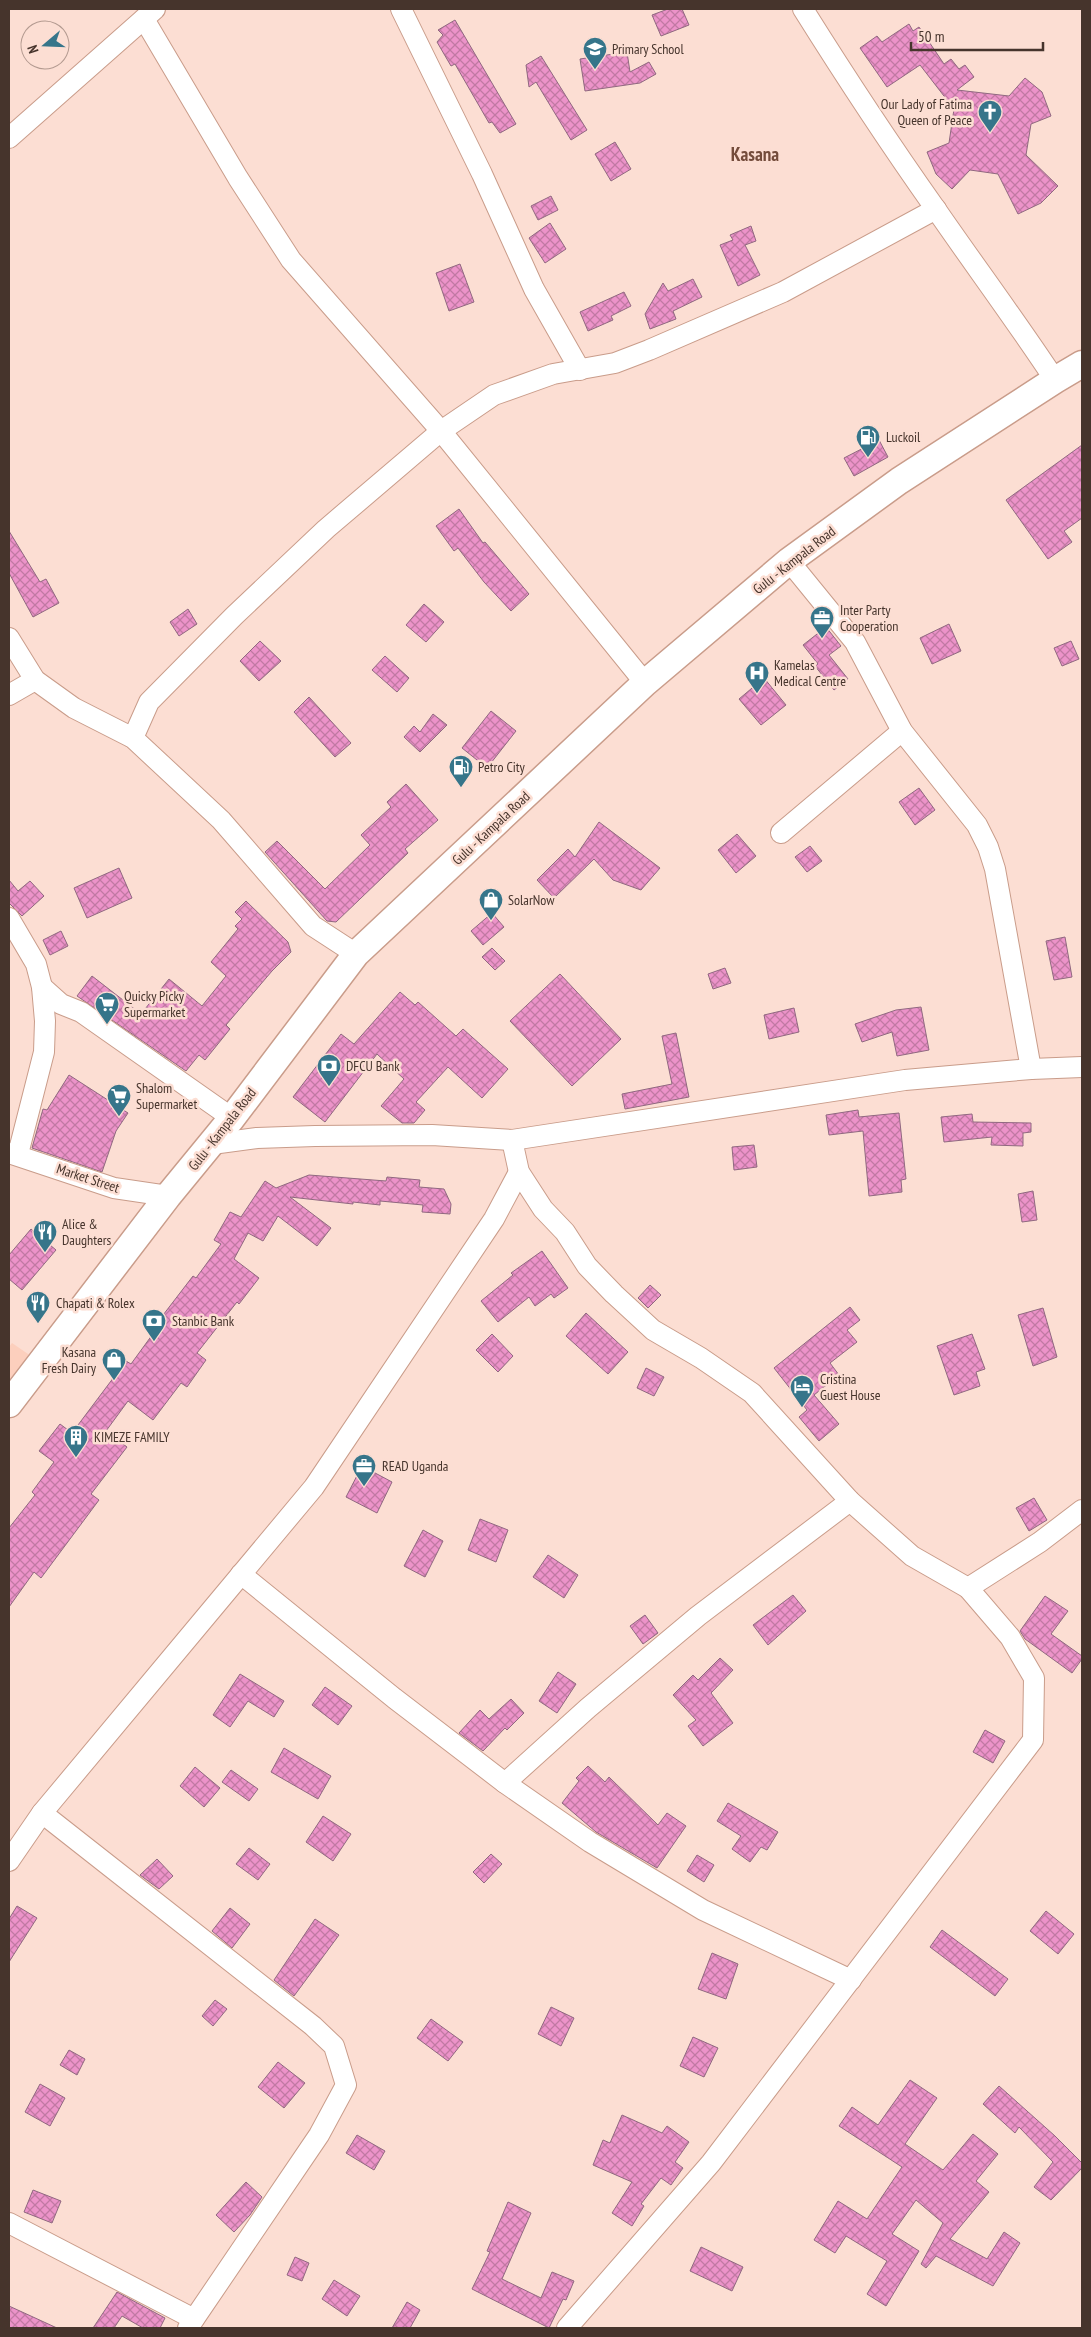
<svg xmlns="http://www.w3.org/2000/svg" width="1091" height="2337" font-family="'PT Sans Narrow',sans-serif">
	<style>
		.built { fill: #fccfbd }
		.building { fill: url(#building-cross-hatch); stroke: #906880 }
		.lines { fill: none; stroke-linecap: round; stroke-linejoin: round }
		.minor-casing { stroke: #c99c8a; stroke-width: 22 }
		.major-casing { stroke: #c99c8a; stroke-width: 29 }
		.minor { stroke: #fff; stroke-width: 20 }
		.major { stroke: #fff; stroke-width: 26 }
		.labels { text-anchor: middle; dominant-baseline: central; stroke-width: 5; stroke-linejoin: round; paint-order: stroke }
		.poi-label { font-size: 14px; fill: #46342c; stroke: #fcded3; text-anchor: start }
		.street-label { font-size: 14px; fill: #46342c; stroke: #fcded3 }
		.district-label { font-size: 19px; font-weight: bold; fill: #744c3b; stroke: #fcded3 }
	</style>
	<defs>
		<pattern id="building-cross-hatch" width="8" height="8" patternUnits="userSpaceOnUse" patternTransform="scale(1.25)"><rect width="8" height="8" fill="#ec93c9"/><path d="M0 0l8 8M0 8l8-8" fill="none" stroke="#c179a3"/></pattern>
	</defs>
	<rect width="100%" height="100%" fill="#fcded3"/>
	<polygon class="built" points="12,1343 31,1356 9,1383 9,1347"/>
	<g class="building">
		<polygon points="668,9 682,9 689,25 661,36 652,15"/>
		<polygon points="455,20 516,124 500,133 492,122 489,123 455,64 451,66 437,42 443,35 438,30"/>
		<polygon points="909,24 913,31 919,27 944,64 951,59 959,69 965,65 974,77 957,90 1009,96 1025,78 1042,92 1051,116 1031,124 1026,155 1058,186 1041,203 1018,214 998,174 970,170 952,189 936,174 927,152 949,143 954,109 920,65 887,87 860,48 877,36 882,42"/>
		<polygon points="627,52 630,72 649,62 656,74 640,83 585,91 580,59"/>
		<polygon points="541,56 587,130 571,140 536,82 529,87 526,65"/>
		<polygon points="615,142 631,169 611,181 595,154"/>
		<polygon points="551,196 558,210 538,220 531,206"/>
		<polygon points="550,223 566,249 545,263 529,238"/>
		<polygon points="751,226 756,241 745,245 760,275 738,286 720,245 733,240 730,235"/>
		<polygon points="460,264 474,302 449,311 436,273"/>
		<polygon points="693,279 702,297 673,311 676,319 650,329 645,314 663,283 668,291"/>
		<polygon points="624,292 631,306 611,316 613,320 588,331 580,312"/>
		<polygon points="879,440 888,457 854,476 844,458"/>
		<polygon points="1082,445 1082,518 1064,531 1072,542 1048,559 1006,500"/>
		<polygon points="459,509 483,543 485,542 529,594 511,611 484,582 458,548 454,551 436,526"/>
		<polygon points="9,531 40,582 46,579 59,603 33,617 9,573"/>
		<polygon points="424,604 444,622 426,642 406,625"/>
		<polygon points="188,609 197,624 179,636 170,622"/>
		<polygon points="949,624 961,651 932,664 920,638"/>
		<polygon points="826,627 841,646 829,655 848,679 834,690 815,666 818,664 803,645"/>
		<polygon points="260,641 281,661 259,681 240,661"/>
		<polygon points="1071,641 1079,659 1062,666 1054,648"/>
		<polygon points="385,656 409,678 397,692 372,670"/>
		<polygon points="764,678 786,705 761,725 739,699"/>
		<polygon points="309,697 351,743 335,757 294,712"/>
		<polygon points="491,711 516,731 487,768 462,748"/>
		<polygon points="433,714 447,725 420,752 404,737 414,726 420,732"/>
		<polygon points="406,784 438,820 405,849 408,853 336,922 327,921 265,852 277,841 325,889 370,845 361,835 391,807 387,802"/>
		<polygon points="919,788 935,810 915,825 899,802"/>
		<polygon points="599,822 660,868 641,890 613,880 594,859 554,898 537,880 568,849 575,857"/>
		<polygon points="737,834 756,856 736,873 718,850"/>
		<polygon points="810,846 822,861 807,872 795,857"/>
		<polygon points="119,868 132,898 87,918 74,888"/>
		<polygon points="9,880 18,891 30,881 44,896 22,916 9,903"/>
		<polygon points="246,901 288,942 291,952 272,971 226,1025 230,1029 205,1060 199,1055 186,1071 77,996 92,976 141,1014 169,979 202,1006 226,976 211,962 238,929 235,926 242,919 235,912"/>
		<polygon points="492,913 504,927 483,945 471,931"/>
		<polygon points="61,931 68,946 50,955 43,940"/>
		<polygon points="1065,937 1072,977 1054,980 1046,941"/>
		<polygon points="492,948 505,961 495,970 482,957"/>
		<polygon points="725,968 731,983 713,989 708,974"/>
		<polygon points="560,974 621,1039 572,1086 510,1021"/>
		<polygon points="400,992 415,1005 418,1002 456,1036 463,1029 508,1069 482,1098 448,1067 416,1102 425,1110 414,1123 402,1123 381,1106 404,1079 377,1054 325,1122 293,1097 341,1034 354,1044"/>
		<polygon points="921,1007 929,1050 897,1056 892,1032 862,1042 855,1024 896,1010"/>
		<polygon points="794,1008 799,1032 769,1039 764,1015"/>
		<polygon points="676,1033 689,1097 625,1109 622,1094 672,1084 662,1036"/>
		<polygon points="69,1075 128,1113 116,1131 102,1172 32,1148 43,1109 47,1110"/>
		<polygon points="858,1110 859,1117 899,1113 906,1179 901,1180 902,1192 869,1196 863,1131 829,1135 826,1115"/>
		<polygon points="972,1114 973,1122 1031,1123 1031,1132 1023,1133 1023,1146 991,1145 992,1137 944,1142 941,1117"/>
		<polygon points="754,1145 757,1167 734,1170 732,1147"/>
		<polygon points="309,1175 386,1181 387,1177 420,1180 419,1187 444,1189 451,1204 450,1214 422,1212 423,1205 380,1201 380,1205 353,1202 353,1204 290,1197 331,1228 317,1246 278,1216 263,1241 248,1233 234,1259 259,1278 239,1304 237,1302 197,1353 206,1360 187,1387 181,1383 153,1420 128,1401 106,1431 127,1447 91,1494 99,1500 41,1578 34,1572 9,1607 9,1528 35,1495 32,1492 54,1462 39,1451 60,1424 72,1433 126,1361 131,1364 163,1320 160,1319 193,1276 196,1278 221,1244 214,1240 230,1212 241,1217 265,1181 276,1188"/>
		<polygon points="1033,1191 1037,1220 1022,1222 1018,1194"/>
		<polygon points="31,1229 56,1250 22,1290 9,1279 9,1255"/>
		<polygon points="542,1251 568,1288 554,1298 551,1294 535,1306 529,1297 498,1322 481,1301 513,1275 511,1273"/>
		<polygon points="650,1285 661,1295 648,1308 638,1298"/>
		<polygon points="850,1307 860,1320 847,1330 857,1342 830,1363 839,1375 814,1395 839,1424 819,1441 799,1417 807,1410 774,1368"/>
		<polygon points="1043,1308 1057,1357 1033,1366 1018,1315"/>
		<polygon points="586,1313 628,1352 608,1374 566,1336"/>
		<polygon points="492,1334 513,1356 498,1372 476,1350"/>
		<polygon points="972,1334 985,1369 976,1372 980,1386 954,1395 937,1346"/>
		<polygon points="646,1368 664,1377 654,1396 637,1388"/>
		<polygon points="362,1466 392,1482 377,1513 346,1497"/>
		<polygon points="1034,1498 1047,1520 1029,1531 1016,1508"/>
		<polygon points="480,1519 508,1530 496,1562 468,1550"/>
		<polygon points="423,1530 443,1541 425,1577 404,1566"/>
		<polygon points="548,1555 578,1575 564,1598 533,1577"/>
		<polygon points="793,1595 806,1611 768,1645 753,1625"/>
		<polygon points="1045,1596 1068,1611 1051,1634 1082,1656 1082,1659 1072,1673 1025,1639 1020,1631"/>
		<polygon points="645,1615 658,1633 643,1644 630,1626"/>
		<polygon points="720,1658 733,1670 711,1693 733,1723 703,1746 688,1726 696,1720 673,1695 693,1675 698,1680"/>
		<polygon points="558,1672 576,1684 557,1713 539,1701"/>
		<polygon points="240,1674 284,1701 274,1717 248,1701 230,1727 213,1715"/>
		<polygon points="325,1687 352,1706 338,1725 312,1705"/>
		<polygon points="511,1699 524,1713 507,1730 505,1728 483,1751 459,1733 480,1710 489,1719"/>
		<polygon points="985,1730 1005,1741 993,1763 973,1752"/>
		<polygon points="284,1748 331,1776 318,1799 271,1772"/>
		<polygon points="588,1766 605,1782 609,1777 658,1825 667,1813 686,1826 657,1868 596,1832 562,1803 579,1781 576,1778"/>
		<polygon points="195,1767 220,1788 204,1807 180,1786"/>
		<polygon points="231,1770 258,1789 249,1801 222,1782"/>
		<polygon points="728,1803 778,1832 767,1850 761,1847 750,1862 732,1849 741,1836 717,1821"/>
		<polygon points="323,1816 351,1834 333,1861 306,1842"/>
		<polygon points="249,1848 270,1864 258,1880 236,1864"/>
		<polygon points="491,1854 502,1864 484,1883 473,1872"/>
		<polygon points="697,1855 714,1865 704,1882 687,1871"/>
		<polygon points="157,1859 173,1876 159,1889 140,1875"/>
		<polygon points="17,1906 37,1918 9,1962 9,1919"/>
		<polygon points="230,1908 250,1924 232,1948 212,1931"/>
		<polygon points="1046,1911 1074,1934 1058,1954 1030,1931"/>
		<polygon points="315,1919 339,1935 294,1996 274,1980"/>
		<polygon points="942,1930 1008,1979 995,1996 930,1947"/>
		<polygon points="712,1953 738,1964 726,1999 698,1989"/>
		<polygon points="215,2000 227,2009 213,2026 202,2016"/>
		<polygon points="551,2007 574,2018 561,2046 538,2034"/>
		<polygon points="431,2019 463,2042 448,2061 417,2038"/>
		<polygon points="693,2037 718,2048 704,2077 680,2066"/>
		<polygon points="69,2050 85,2059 77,2075 60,2065"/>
		<polygon points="278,2062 305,2083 284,2108 258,2087"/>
		<polygon points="910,2080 937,2098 905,2144 943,2170 973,2134 998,2154 976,2181 989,2192 950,2239 987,2259 1004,2232 1020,2243 993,2286 936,2256 926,2268 921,2264 943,2223 916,2200 892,2234 919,2251 886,2306 867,2294 887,2261 846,2236 835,2253 814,2240 838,2201 867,2219 902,2167 839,2126 852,2107 878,2125"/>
		<polygon points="40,2084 65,2098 50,2126 25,2112"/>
		<polygon points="999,2086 1055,2136 1082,2163 1082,2168 1051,2200 1034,2187 1053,2162 1019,2127 1015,2133 983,2104"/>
		<polygon points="622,2115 662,2133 667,2126 689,2142 675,2162 683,2168 671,2185 661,2178 641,2204 644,2206 632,2226 612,2213 632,2182 593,2165 603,2140 610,2143"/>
		<polygon points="357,2135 385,2151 374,2170 346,2153"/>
		<polygon points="246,2182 262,2197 250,2215 234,2232 216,2215"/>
		<polygon points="33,2190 61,2201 52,2223 24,2212"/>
		<polygon points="508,2202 531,2213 502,2279 541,2298 552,2272 574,2281 566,2300 563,2299 549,2328 472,2289 490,2252 487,2251"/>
		<polygon points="701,2247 743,2267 732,2291 690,2271"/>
		<polygon points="295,2257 309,2263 302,2281 287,2275"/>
		<polygon points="334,2280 360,2296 347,2316 322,2299"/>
		<polygon points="117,2292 165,2318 160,2328 143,2328 122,2316 114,2328 93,2328"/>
		<polygon points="407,2302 420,2310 410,2328 392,2328"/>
		<polygon points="9,2306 57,2328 9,2328"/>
	</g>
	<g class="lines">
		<defs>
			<g id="minor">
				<polyline points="401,9 482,174 534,289 580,370"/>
				<path d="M803 9C845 76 889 143 935 208 975 266 1016 321 1055 380"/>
				<polyline points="144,19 238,178 291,260 441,431 645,683"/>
				<polyline points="9,138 155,9"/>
				<polyline points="789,561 855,642 902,731 977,825 988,847 995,869 1031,1069"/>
				<polyline points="9,638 35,680 74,708 133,738 221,820 313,926 356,954"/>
				<polyline points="9,695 35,680"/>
				<polyline points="133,738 149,702 234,616 326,529 441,431 494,395 553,374 615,363 649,350 783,292 936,209"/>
				<polyline points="781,833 902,731"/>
				<polyline points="9,918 36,964 42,987 45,1021 44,1052 18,1154"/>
				<polyline points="42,987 61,1004 81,1012 232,1118"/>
				<polyline points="512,1140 519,1172 543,1209 565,1232 587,1266 614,1294 653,1330 701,1358 752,1393 850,1501 912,1556 968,1588 1010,1637 1034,1678 1033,1740 711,2163 567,2328"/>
				<polyline points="212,1144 257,1138 315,1136 432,1135 512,1140 905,1080 1031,1069 1082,1067"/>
				<polyline points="9,1153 114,1188 168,1196"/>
				<polyline points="241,1574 394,1698 505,1783 590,1842 703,1910 851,1980"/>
				<polyline points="968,1588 1040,1542 1082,1510"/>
				<polyline points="505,1783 588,1708 698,1616 850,1501"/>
				<polyline points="42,1813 313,2026 334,2046 346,2085 319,2135 188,2328"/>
				<polyline points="9,1861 42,1813 314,1487 494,1219 519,1172"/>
				<polyline points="9,2223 194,2319"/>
			</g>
			<polyline id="major" points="9,1404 168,1196 232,1118 356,954 645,683 789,561 899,481 1055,380 1082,364"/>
		</defs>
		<use href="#minor" class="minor-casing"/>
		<use href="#major" class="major-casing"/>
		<use href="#minor" class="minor"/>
		<use href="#major" class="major"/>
	</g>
	<defs>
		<symbol id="school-pin" viewBox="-11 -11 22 30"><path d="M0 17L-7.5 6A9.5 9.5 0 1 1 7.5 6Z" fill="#36758a" stroke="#fcded3"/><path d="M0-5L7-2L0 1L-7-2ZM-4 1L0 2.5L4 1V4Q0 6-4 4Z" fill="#fff"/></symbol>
		<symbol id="church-pin" viewBox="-11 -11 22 30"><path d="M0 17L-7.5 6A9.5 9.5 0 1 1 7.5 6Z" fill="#36758a" stroke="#fcded3"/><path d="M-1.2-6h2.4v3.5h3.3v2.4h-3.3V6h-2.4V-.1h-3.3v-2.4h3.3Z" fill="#fff"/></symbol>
		<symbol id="fuel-pin" viewBox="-11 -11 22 30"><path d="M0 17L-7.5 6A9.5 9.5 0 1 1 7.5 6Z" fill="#36758a" stroke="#fcded3"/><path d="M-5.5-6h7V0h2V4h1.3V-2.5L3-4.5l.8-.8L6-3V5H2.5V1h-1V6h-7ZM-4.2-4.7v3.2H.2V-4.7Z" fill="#fff"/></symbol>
		<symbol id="office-pin" viewBox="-11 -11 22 30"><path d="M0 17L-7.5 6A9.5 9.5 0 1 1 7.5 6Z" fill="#36758a" stroke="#fcded3"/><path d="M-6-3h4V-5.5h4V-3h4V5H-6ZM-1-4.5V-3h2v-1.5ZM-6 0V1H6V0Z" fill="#fff"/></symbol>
		<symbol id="hospital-pin" viewBox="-11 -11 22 30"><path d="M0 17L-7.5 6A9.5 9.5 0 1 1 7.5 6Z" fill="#36758a" stroke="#fcded3"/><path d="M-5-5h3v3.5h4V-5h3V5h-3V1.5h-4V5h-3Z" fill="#fff"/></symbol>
		<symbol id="shop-pin" viewBox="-11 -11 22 30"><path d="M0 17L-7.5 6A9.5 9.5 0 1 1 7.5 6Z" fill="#36758a" stroke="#fcded3"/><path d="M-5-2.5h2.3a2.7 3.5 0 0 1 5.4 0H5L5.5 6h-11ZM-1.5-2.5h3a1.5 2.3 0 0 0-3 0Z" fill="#fff"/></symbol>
		<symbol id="supermarket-pin" viewBox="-11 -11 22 30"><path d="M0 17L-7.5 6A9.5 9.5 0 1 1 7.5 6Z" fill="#36758a" stroke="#fcded3"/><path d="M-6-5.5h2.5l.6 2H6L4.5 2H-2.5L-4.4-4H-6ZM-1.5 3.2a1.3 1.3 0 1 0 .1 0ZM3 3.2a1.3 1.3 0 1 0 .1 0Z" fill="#fff"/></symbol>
		<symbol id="bank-pin" viewBox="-11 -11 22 30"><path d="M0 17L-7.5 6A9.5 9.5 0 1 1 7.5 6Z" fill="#36758a" stroke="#fcded3"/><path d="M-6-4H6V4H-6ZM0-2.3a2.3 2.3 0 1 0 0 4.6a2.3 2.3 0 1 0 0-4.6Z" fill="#fff"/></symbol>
		<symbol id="restaurant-pin" viewBox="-11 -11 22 30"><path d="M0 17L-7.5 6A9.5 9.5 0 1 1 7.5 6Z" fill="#36758a" stroke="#fcded3"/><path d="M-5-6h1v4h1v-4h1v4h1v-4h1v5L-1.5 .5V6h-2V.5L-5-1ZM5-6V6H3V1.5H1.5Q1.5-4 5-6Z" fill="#fff"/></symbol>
		<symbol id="hotel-pin" viewBox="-11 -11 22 30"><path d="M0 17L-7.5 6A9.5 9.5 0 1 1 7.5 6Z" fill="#36758a" stroke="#fcded3"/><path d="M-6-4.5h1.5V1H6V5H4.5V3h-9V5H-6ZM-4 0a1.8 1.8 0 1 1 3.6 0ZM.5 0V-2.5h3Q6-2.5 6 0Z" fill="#fff"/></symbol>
		<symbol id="building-pin" viewBox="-11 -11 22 30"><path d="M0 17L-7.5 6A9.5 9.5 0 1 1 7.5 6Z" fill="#36758a" stroke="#fcded3"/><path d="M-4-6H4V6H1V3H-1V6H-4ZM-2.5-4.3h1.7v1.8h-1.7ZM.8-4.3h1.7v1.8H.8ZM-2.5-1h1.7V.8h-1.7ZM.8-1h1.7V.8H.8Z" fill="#fff"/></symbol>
	</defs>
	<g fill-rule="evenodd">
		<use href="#school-pin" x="581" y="35" width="28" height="38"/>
		<use href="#church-pin" x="976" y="98" width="28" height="38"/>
		<use href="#fuel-pin" x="854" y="423" width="28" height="38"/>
		<use href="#office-pin" x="808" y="604" width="28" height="38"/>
		<use href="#hospital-pin" x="743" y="659" width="28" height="38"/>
		<use href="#fuel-pin" x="447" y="753" width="28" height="38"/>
		<use href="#shop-pin" x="477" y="886" width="28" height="38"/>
		<use href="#supermarket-pin" x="93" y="990" width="28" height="38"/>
		<use href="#bank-pin" x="315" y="1052" width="28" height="38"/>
		<use href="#supermarket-pin" x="105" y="1082" width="28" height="38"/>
		<use href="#restaurant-pin" x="31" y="1218" width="28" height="38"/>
		<use href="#restaurant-pin" x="24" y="1289" width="28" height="38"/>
		<use href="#bank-pin" x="140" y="1307" width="28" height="38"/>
		<use href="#shop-pin" x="100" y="1346" width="28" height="38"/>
		<use href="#hotel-pin" x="788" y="1373" width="28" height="38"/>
		<use href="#building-pin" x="62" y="1423" width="28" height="38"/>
		<use href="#office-pin" x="350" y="1452" width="28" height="38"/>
	</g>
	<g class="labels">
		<g class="poi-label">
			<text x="612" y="49">Primary School</text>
			<text x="972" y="104" text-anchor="end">Our Lady of Fatima<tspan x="972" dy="16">Queen of Peace</tspan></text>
			<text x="886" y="437">Luckoil</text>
			<text x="840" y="610">Inter Party<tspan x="840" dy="16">Cooperation</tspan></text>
			<text x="774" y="665">Kamelas<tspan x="774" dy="16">Medical Centre</tspan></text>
			<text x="478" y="767">Petro City</text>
			<text x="508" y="900">SolarNow</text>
			<text x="124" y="996">Quicky Picky<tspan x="124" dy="16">Supermarket</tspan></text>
			<text x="346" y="1066">DFCU Bank</text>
			<text x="136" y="1088">Shalom<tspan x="136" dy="16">Supermarket</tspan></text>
			<text x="62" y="1224">Alice &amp;<tspan x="62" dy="16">Daughters</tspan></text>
			<text x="56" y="1303">Chapati &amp; Rolex</text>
			<text x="172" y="1321">Stanbic Bank</text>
			<text x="96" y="1352" text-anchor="end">Kasana<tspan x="96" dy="16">Fresh Dairy</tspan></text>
			<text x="820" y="1379">Cristina<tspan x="820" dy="16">Guest House</tspan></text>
			<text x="94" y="1437">KIMEZE FAMILY</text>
			<text x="382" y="1466">READ Uganda</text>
		</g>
		<g class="street-label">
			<text transform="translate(794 560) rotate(-38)">Gulu - Kampala Road</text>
			<text transform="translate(491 828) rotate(-43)">Gulu - Kampala Road</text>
			<text transform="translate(222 1129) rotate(-52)">Gulu - Kampala Road</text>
			<text transform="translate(88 1178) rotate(18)">Market Street</text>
		</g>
		<g class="district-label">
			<text x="755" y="154">Kasana</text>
		</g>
	</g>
	<rect width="1091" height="2337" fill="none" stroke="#46342c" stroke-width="20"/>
	<g transform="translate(45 45) rotate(251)"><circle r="24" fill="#fcded3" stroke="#b39a90"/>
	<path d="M0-4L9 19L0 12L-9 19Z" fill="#36758a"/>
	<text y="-8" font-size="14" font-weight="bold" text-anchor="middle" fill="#46342c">N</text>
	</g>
	<path d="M911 42v8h132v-8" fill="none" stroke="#46342c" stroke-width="2.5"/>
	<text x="918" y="42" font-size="15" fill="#46342c" stroke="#fcded3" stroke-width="4" paint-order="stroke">50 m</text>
</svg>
